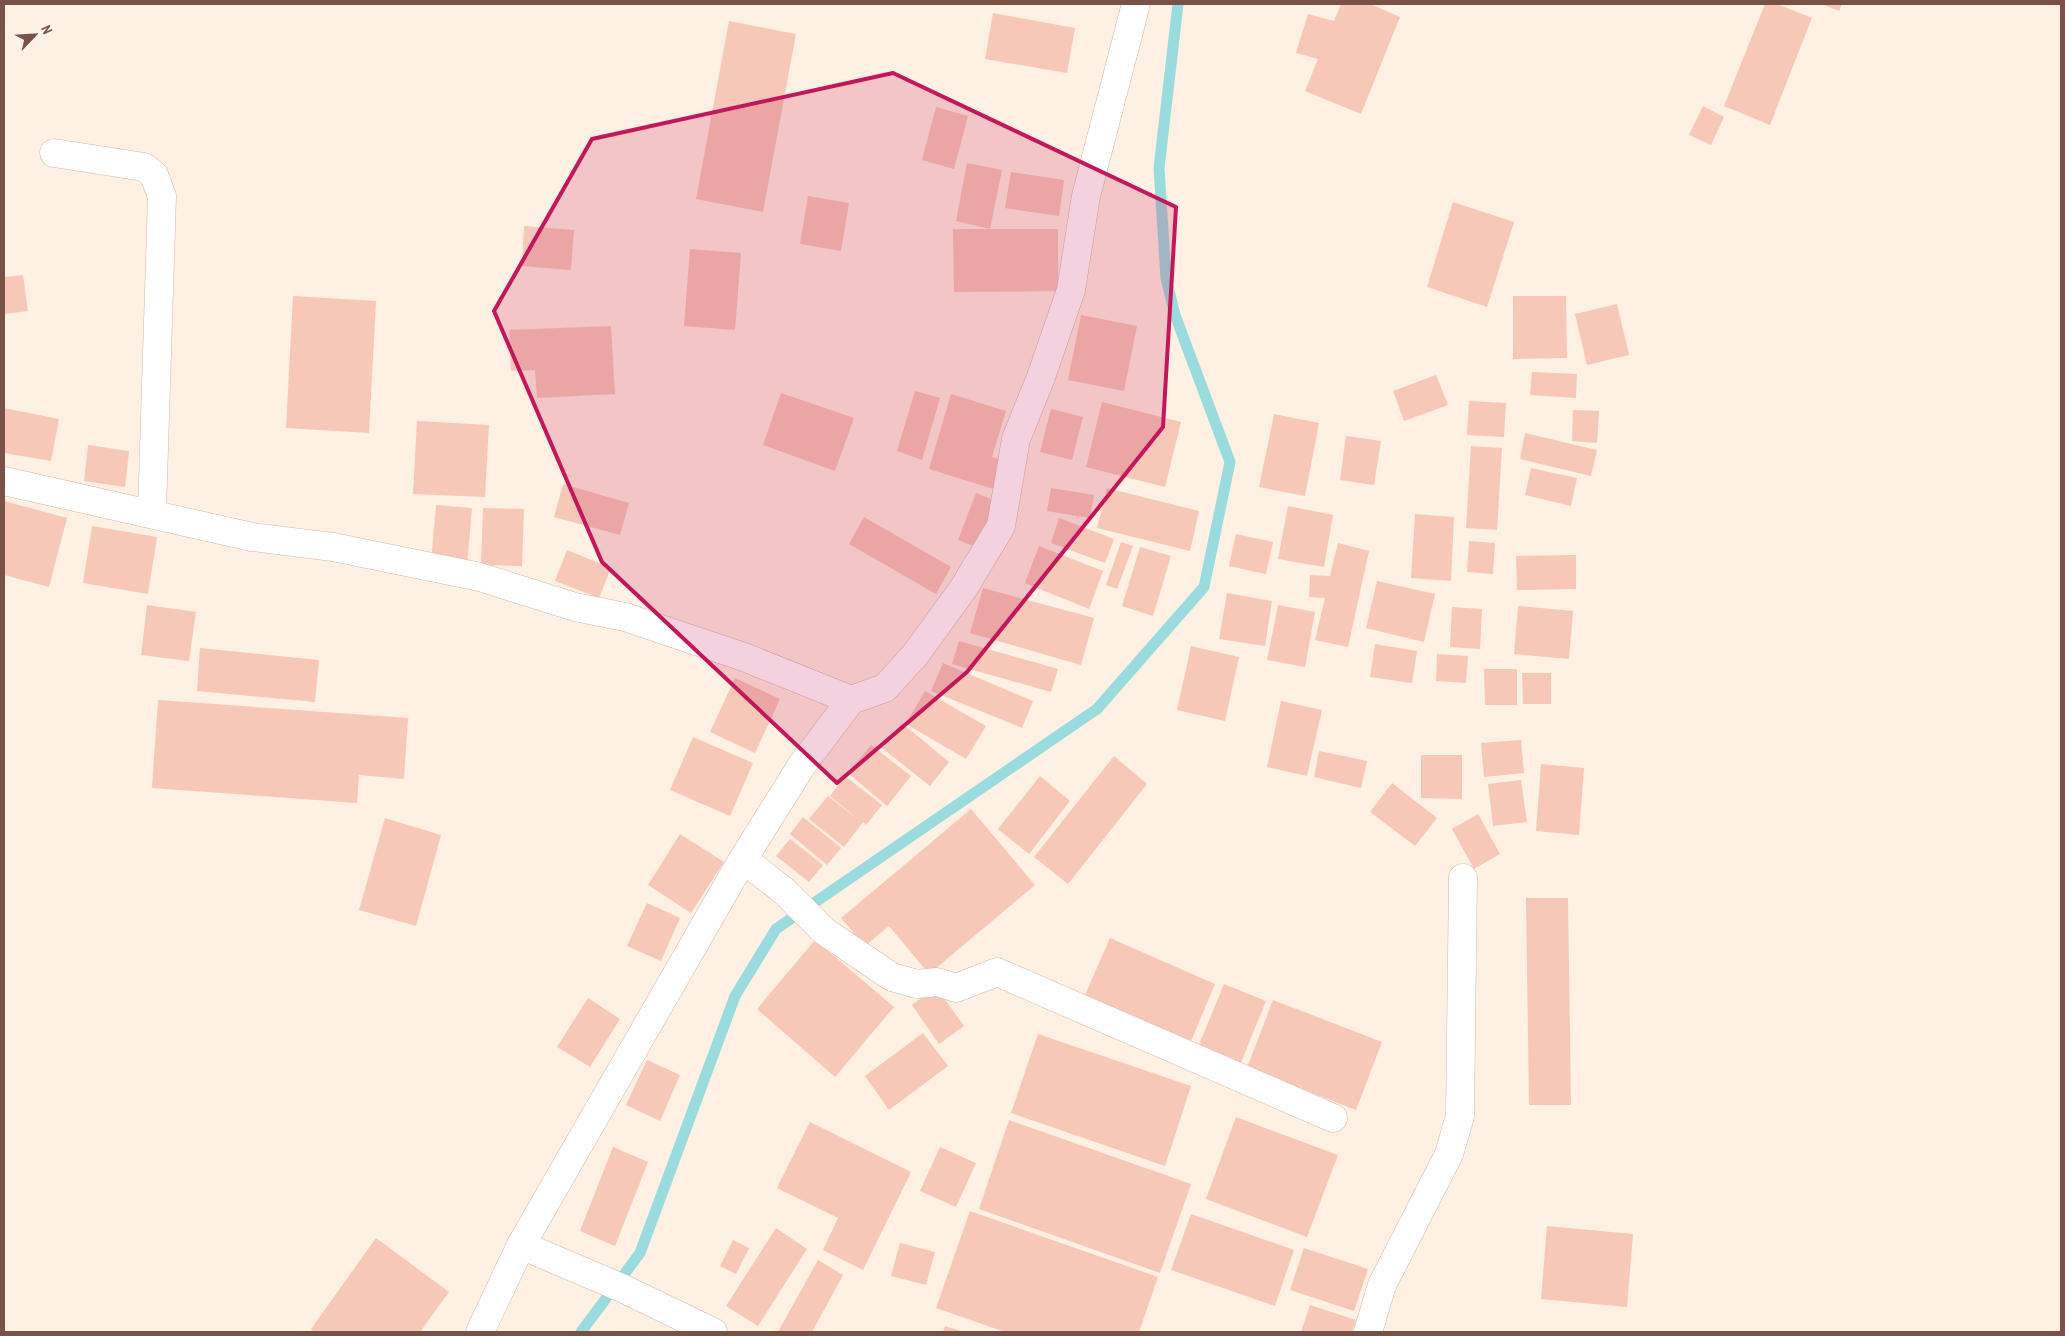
<svg xmlns="http://www.w3.org/2000/svg" width="2065" height="1336" font-family="'PT Sans Narrow',sans-serif">
	<style>
		.lines { fill: none; stroke-linecap: round; stroke-linejoin: round }
		.stream { stroke: #9adcdd; stroke-width: 11 }
		.building { fill: #f7c8b8 }
		.minor-casing { stroke: #d3b7aa; stroke-width: 29 }
		.minor { stroke: #fff; stroke-width: 28 }
		.marked { fill: #c2185b; fill-opacity: 0.2; stroke: #c2185b; stroke-width: 4; stroke-linejoin: round }
	</style>
	<rect width="100%" height="100%" fill="#fef0e3"/>
	<g class="lines">
		<polyline class="stream" points="581,1332 640,1253 735,996 776,929 1097,709 1204,587 1230,462 1175,315 1166,278 1159,168 1178,4"/>
	</g>
	<g class="building">
		<polygon points="1341,4 1370,4 1400,17 1361,114 1305,91 1318,59 1296,53 1308,14 1334,21"/>
		<polygon points="1765,4 1777,4 1812,18 1770,125 1724,106"/>
		<polygon points="1821,4 1842,4 1839,11"/>
		<polygon points="993,13 1075,28 1067,73 985,59"/>
		<polygon points="729,21 796,34 763,212 696,199"/>
		<polygon points="1703,106 1724,117 1711,145 1689,135"/>
		<polygon points="936,107 968,116 954,169 922,160"/>
		<polygon points="967,163 1002,170 990,229 956,221"/>
		<polygon points="1011,172 1064,180 1059,216 1005,208"/>
		<polygon points="808,196 849,203 841,251 800,244"/>
		<polygon points="1453,202 1514,222 1487,307 1427,287"/>
		<polygon points="524,226 574,230 571,270 522,266"/>
		<polygon points="953,229 1058,229 1058,291 954,292"/>
		<polygon points="690,249 741,253 735,330 684,326"/>
		<polygon points="23,275 28,311 4,314 4,277"/>
		<polygon points="293,296 376,301 369,433 286,428"/>
		<polygon points="1513,296 1566,296 1567,358 1513,359"/>
		<polygon points="1617,304 1629,355 1587,365 1575,314"/>
		<polygon points="1081,315 1137,326 1124,391 1068,380"/>
		<polygon points="611,326 615,394 537,398 535,370 511,371 509,330"/>
		<polygon points="1532,372 1577,374 1576,398 1530,395"/>
		<polygon points="1436,375 1448,405 1404,421 1393,391"/>
		<polygon points="915,391 940,398 922,460 897,451"/>
		<polygon points="781,393 854,418 835,471 763,445"/>
		<polygon points="951,394 1006,411 992,457 1008,462 1000,491 929,469"/>
		<polygon points="1469,401 1506,403 1504,437 1467,435"/>
		<polygon points="1102,402 1181,422 1165,487 1086,467"/>
		<polygon points="4,408 59,419 51,461 4,453"/>
		<polygon points="1051,409 1083,417 1072,460 1040,452"/>
		<polygon points="1573,410 1599,411 1597,443 1572,441"/>
		<polygon points="1274,414 1319,423 1305,496 1259,487"/>
		<polygon points="417,421 489,425 485,497 413,494"/>
		<polygon points="1525,433 1597,450 1591,476 1520,459"/>
		<polygon points="1346,436 1381,441 1374,485 1340,480"/>
		<polygon points="88,445 129,451 125,487 84,481"/>
		<polygon points="1471,446 1502,448 1497,530 1466,528"/>
		<polygon points="1531,468 1577,478 1571,506 1525,495"/>
		<polygon points="563,484 629,503 620,535 554,517"/>
		<polygon points="1051,488 1094,495 1090,518 1047,511"/>
		<polygon points="1107,488 1199,511 1190,551 1097,528"/>
		<polygon points="976,493 1001,503 983,550 958,540"/>
		<polygon points="4,501 67,518 49,587 4,575"/>
		<polygon points="436,505 472,508 467,565 431,562"/>
		<polygon points="1288,506 1333,515 1324,567 1278,559"/>
		<polygon points="483,508 524,509 522,566 481,565"/>
		<polygon points="1415,514 1454,517 1451,581 1411,578"/>
		<polygon points="864,517 951,567 936,594 849,544"/>
		<polygon points="1059,518 1114,539 1105,563 1051,543"/>
		<polygon points="92,526 157,537 148,594 83,583"/>
		<polygon points="1236,534 1273,542 1266,574 1229,566"/>
		<polygon points="1469,541 1495,543 1493,574 1467,572"/>
		<polygon points="1121,542 1133,546 1117,589 1106,585"/>
		<polygon points="1338,543 1369,551 1348,647 1315,640 1325,598 1309,597 1310,575 1330,576"/>
		<polygon points="1039,546 1103,571 1089,609 1025,583"/>
		<polygon points="1140,547 1171,556 1153,616 1122,606"/>
		<polygon points="567,550 611,568 599,598 555,581"/>
		<polygon points="1576,555 1576,589 1517,590 1516,556"/>
		<polygon points="1377,581 1435,594 1424,642 1366,628"/>
		<polygon points="983,588 1094,618 1081,665 970,633"/>
		<polygon points="1227,593 1272,601 1265,646 1219,639"/>
		<polygon points="147,605 196,612 189,661 141,655"/>
		<polygon points="1278,605 1315,612 1305,667 1267,660"/>
		<polygon points="1518,606 1573,611 1569,659 1514,654"/>
		<polygon points="1452,607 1482,609 1480,649 1450,647"/>
		<polygon points="959,641 1058,669 1051,692 952,664"/>
		<polygon points="1375,644 1417,651 1412,683 1370,677"/>
		<polygon points="1191,646 1239,657 1225,721 1177,710"/>
		<polygon points="200,648 319,660 315,702 197,691"/>
		<polygon points="1437,654 1468,656 1466,683 1436,681"/>
		<polygon points="943,663 1033,701 1022,728 931,691"/>
		<polygon points="1484,669 1517,669 1517,705 1485,705"/>
		<polygon points="1522,673 1551,673 1551,704 1523,704"/>
		<polygon points="735,678 780,699 755,753 710,732"/>
		<polygon points="925,691 986,726 966,759 906,724"/>
		<polygon points="158,700 408,718 404,779 359,775 357,803 152,788"/>
		<polygon points="1281,701 1322,710 1307,776 1267,767"/>
		<polygon points="902,723 949,762 930,786 882,748"/>
		<polygon points="693,737 753,763 730,816 670,790"/>
		<polygon points="1521,740 1524,773 1484,777 1481,743"/>
		<polygon points="871,745 911,776 887,806 848,773"/>
		<polygon points="1319,751 1367,761 1361,788 1314,777"/>
		<polygon points="1421,755 1462,755 1462,799 1421,798"/>
		<polygon points="1114,756 1147,784 1068,884 1034,857"/>
		<polygon points="1541,764 1584,768 1579,835 1536,831"/>
		<polygon points="845,776 882,805 866,825 863,822 844,847 809,819 828,796 859,820 830,796"/>
		<polygon points="1040,776 1070,801 1029,854 998,829"/>
		<polygon points="1521,780 1527,822 1493,826 1488,784"/>
		<polygon points="1392,783 1437,818 1415,846 1370,812"/>
		<polygon points="971,809 1035,885 929,974 889,926 865,946 841,918"/>
		<polygon points="1478,814 1500,854 1474,869 1452,829"/>
		<polygon points="803,817 841,848 827,865 790,834"/>
		<polygon points="385,818 441,835 416,926 359,910"/>
		<polygon points="680,834 724,862 691,913 648,885"/>
		<polygon points="790,839 823,865 809,882 776,856"/>
		<polygon points="1526,898 1568,898 1571,1105 1529,1105"/>
		<polygon points="647,903 680,918 661,961 627,946"/>
		<polygon points="1110,938 1215,984 1191,1041 1085,995"/>
		<polygon points="815,940 894,1007 835,1077 757,1009"/>
		<polygon points="1224,984 1266,1001 1240,1065 1198,1047"/>
		<polygon points="936,987 964,1026 939,1044 912,1005"/>
		<polygon points="588,998 620,1019 590,1067 557,1047"/>
		<polygon points="1273,1000 1382,1042 1356,1110 1247,1068"/>
		<polygon points="923,1033 948,1066 889,1110 865,1076"/>
		<polygon points="1038,1034 1191,1086 1165,1166 1011,1113"/>
		<polygon points="647,1060 680,1075 660,1121 626,1105"/>
		<polygon points="1236,1117 1338,1155 1307,1237 1206,1199"/>
		<polygon points="1009,1120 1191,1184 1160,1273 979,1209"/>
		<polygon points="810,1122 911,1172 863,1270 823,1250 838,1218 777,1188"/>
		<polygon points="613,1147 648,1162 615,1246 580,1231"/>
		<polygon points="940,1147 976,1163 956,1207 920,1191"/>
		<polygon points="970,1211 1158,1277 1139,1332 1005,1332 936,1308"/>
		<polygon points="1191,1214 1294,1250 1275,1306 1171,1270"/>
		<polygon points="1547,1226 1633,1234 1627,1307 1541,1299"/>
		<polygon points="776,1228 807,1249 758,1326 726,1306"/>
		<polygon points="376,1238 449,1292 420,1332 314,1332 311,1329"/>
		<polygon points="733,1240 749,1248 736,1274 720,1266"/>
		<polygon points="900,1243 935,1252 926,1285 891,1276"/>
		<polygon points="1304,1248 1368,1269 1354,1311 1290,1290"/>
		<polygon points="818,1260 843,1275 812,1332 778,1332"/>
		<polygon points="1310,1305 1356,1320 1352,1332 1301,1332"/>
		<polygon points="945,1326 964,1332 943,1332"/>
	</g>
	<g class="lines">
		<defs>
			<g id="minor">
				<polyline points="54,153 144,167 154,175 162,196 152,512"/>
				<polyline points="4,481 252,537 333,547 480,577 575,607 625,617 744,657 851,700"/>
				<polyline points="743,859 784,891 824,931 892,977 917,984 937,982 956,988 997,972 1333,1118"/>
				<polyline points="521,1245 624,1289 713,1332"/>
				<polyline points="480,1332 521,1245 743,859 802,765 851,700 885,688 915,655 963,589 1001,526 1016,439 1041,377 1071,290 1086,196 1136,4"/>
				<polyline points="1368,1332 1382,1285 1449,1154 1460,1116 1463,878"/>
			</g>
		</defs>
		<use href="#minor" class="minor-casing"/>
		<use href="#minor" class="minor"/>
	</g>
	<path class="marked" d="M893 73 1176 207 1163 427 967 672 837 783 602 562 494 311 592 139Z"/>
	<rect width="2065" height="1336" fill="none" stroke="#795146" stroke-width="10"/>
	<g transform="translate(35 35) rotate(65)" stroke="#fff4eb" stroke-width="4" paint-order="stroke">
	<path d="M0-4L9 19L0 12L-9 19Z" fill="#795146"/>
	<text y="-8" font-size="14" font-weight="bold" text-anchor="middle" fill="#795146">N</text>
	</g>
</svg>
